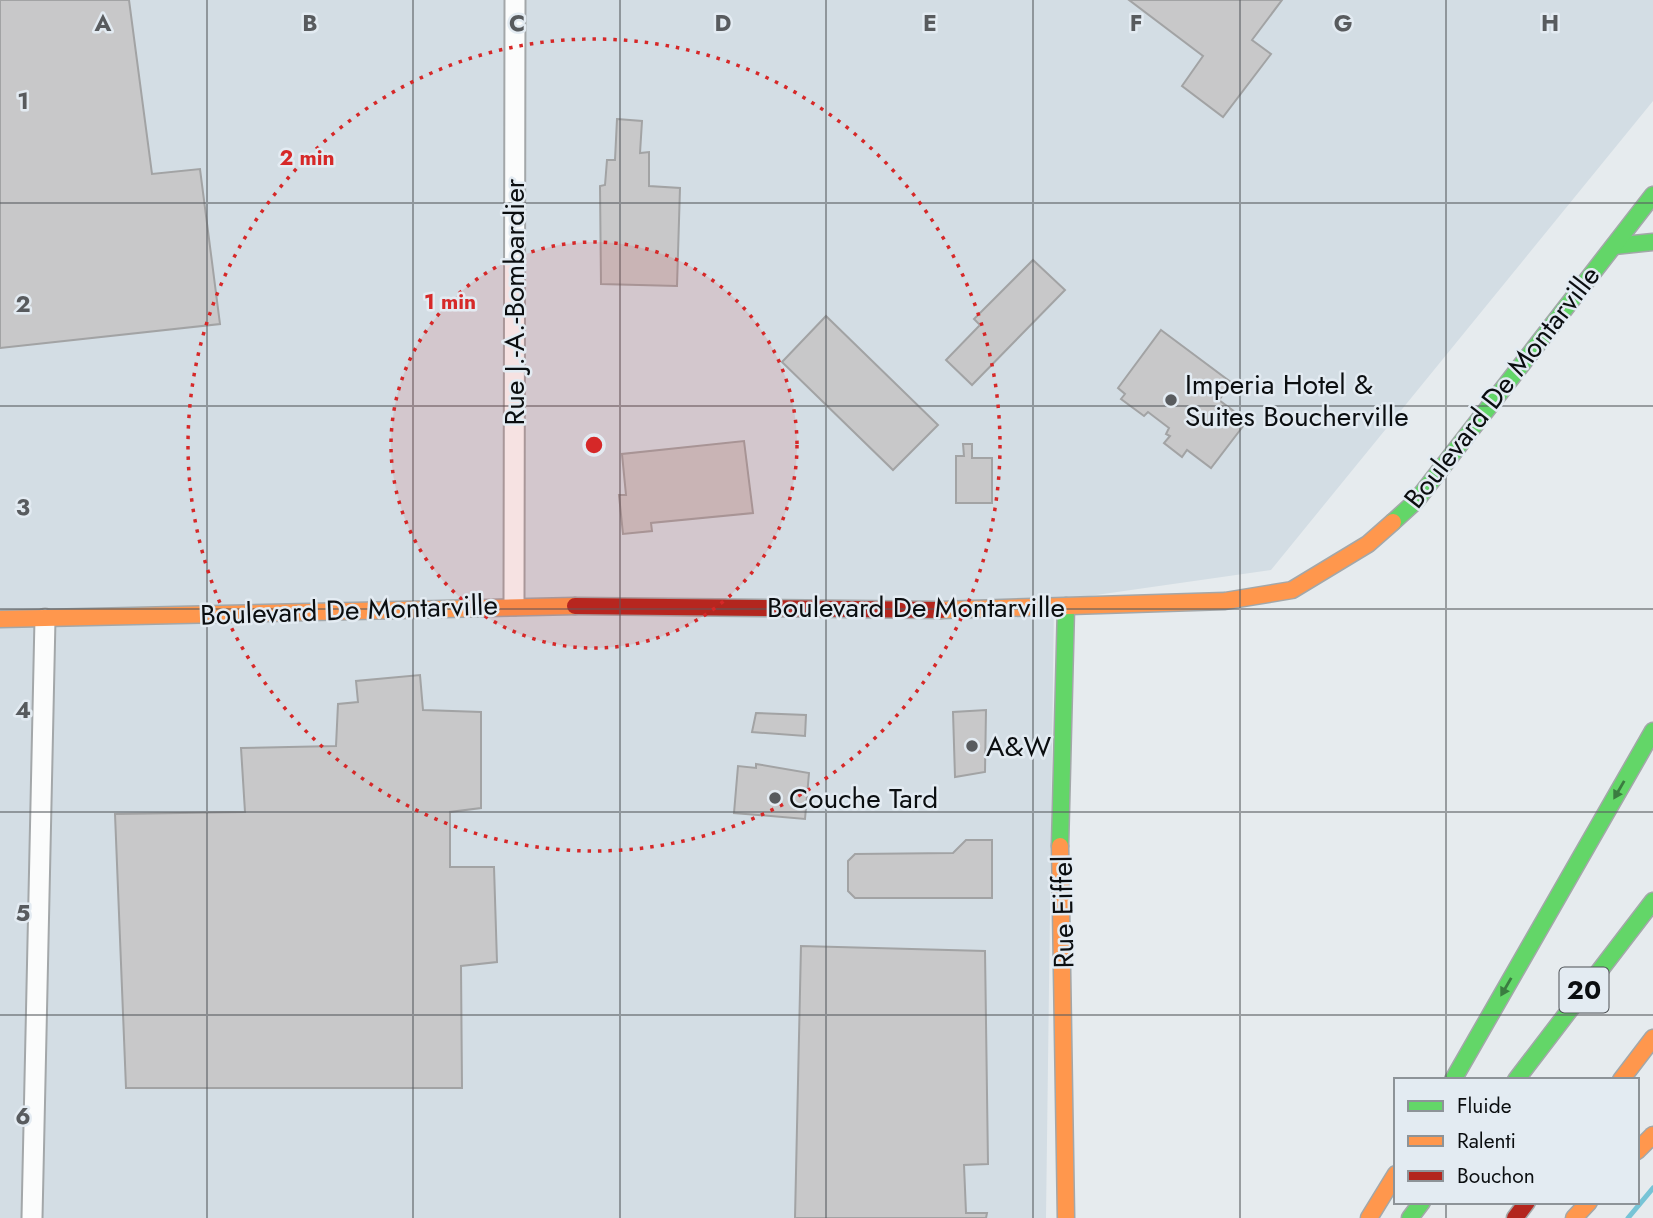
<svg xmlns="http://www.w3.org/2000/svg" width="1653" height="1218" font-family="Jost,sans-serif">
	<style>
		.built { fill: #d3dde4 }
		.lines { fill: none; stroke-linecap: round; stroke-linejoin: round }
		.stream { stroke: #77c4d6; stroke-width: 5 }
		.building { fill: #c8c8c9; stroke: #a2a3a4; stroke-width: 2 }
		.street-casing { stroke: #a3a7a9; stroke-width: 23 }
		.fast-casing { stroke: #a3a7a9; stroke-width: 19 }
		.slow-casing { stroke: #a3a7a9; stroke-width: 19 }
		.jam-casing { stroke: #a3a7a9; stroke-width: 19 }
		.street { stroke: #fbfcfc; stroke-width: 19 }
		.fast { stroke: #63d668; stroke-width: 16 }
		.slow { stroke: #ff974d; stroke-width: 16 }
		.jam { stroke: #b3261e; stroke-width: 16 }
		.oneway { fill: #3b7c40 }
		.grid { fill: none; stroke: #585b5e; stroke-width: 2; stroke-opacity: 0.55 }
		.ring { fill: none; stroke: #d62828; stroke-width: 3.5; stroke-dasharray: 3.5 7 }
		.poi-dot { fill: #585b5e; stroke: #e3ebf2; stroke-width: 2.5 }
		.labels { text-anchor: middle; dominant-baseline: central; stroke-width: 5; stroke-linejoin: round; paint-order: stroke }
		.shield { fill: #e3ebf2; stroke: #4c5054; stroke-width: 2 }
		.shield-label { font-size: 26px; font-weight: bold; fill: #0b0e10 }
		.street-label { font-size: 28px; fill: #0b0e10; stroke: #e3ebf2 }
		.poi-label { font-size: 28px; fill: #0b0e10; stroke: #e3ebf2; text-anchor: start }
		.grid-label { font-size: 23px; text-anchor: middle; font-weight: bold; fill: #585b5e; stroke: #e3ebf2; stroke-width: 5; stroke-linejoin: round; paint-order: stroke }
		.centre { fill: #d62828; stroke: #e3ebf2; stroke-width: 3.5 }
		.ring-label { font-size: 21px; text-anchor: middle; font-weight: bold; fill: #d62828; stroke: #e3ebf2; stroke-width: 5; stroke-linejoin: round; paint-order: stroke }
	</style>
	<rect width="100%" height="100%" fill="#e6ebee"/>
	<polygon class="built" points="0,0 1653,0 1653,101 1271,570 1054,601 1046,1218 0,1218"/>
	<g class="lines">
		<polyline class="stream" points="1628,1218 1653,1188"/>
	</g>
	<g class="building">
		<polygon points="0,0 129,0 152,174 200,169 220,324 0,348"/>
		<polygon points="1129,0 1282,0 1252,40 1271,54 1223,117 1182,86 1203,56"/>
		<polygon points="617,119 642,121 640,153 649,152 649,186 680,188 677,286 601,284 600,186 605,185 607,160 615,160"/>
		<polygon points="1033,260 1065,290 972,385 946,360 980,325 974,319"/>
		<polygon points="826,316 938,425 893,470 782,362"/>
		<polygon points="1161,330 1232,383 1219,400 1247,421 1211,468 1187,450 1182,457 1164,443 1170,436 1166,434 1169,428 1148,412 1144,416 1121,399 1125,394 1118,388"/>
		<polygon points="744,441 753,513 651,523 652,531 623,534 619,495 626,495 622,454"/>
		<polygon points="963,444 972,444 972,458 992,458 992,503 956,503 956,456 964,456"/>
		<polygon points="420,675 423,710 481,712 481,808 450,812 450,867 494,867 497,962 461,966 462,1088 126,1088 115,814 245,812 241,748 336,746 338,704 358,702 356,681"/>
		<polygon points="986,710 985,772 955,777 953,712"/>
		<polygon points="756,713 806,715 805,736 752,732"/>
		<polygon points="756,764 809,773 805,819 734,813 738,766 756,768"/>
		<polygon points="966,840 992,840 992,898 855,898 848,891 848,861 855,854 953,853"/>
		<polygon points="801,946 985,951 988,1164 964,1165 966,1213 987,1213 986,1218 795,1218"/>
	</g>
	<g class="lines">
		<defs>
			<g id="street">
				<polyline points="514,605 515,0"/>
				<polyline points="32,1218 45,619"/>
			</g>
			<g id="fast">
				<polyline points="1614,246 1653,242"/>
				<polyline points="1393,522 1416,501 1653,195"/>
				<polyline points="1060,846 1066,606"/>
				<polyline points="1453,1080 1653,731"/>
				<polyline points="1516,1080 1653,901"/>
				<polyline points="1410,1218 1422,1202"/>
			</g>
			<g id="slow">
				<polyline points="941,610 1225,601 1292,590 1368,544 1393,522"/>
				<polyline points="0,619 575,606"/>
				<polyline points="1060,846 1066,1218"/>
				<polyline points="1621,1080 1653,1038"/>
				<polyline points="1637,1151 1653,1135"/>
				<polyline points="1369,1218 1396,1174"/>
				<polyline points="1574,1218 1589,1202"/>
			</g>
			<g id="jam">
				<polyline points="575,606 941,610"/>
				<polyline points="1515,1218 1527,1202"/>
			</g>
		</defs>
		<use href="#street" class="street-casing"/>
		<use href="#fast" class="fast-casing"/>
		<use href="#slow" class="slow-casing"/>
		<use href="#jam" class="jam-casing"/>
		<use href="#street" class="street"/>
		<use href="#fast" class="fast"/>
		<use href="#slow" class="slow"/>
		<use href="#jam" class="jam"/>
	</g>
	<defs><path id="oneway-solid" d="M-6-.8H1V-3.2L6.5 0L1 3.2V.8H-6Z" transform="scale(1.75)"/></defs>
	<g class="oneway">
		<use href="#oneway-solid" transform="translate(1619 790) rotate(120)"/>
		<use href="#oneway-solid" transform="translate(1506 987) rotate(120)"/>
	</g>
	<path class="grid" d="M207 0V1218M413 0V1218M620 0V1218M826 0V1218M1033 0V1218M1240 0V1218M1446 0V1080M0 203H1653M0 406H1653M0 609H1653M0 812H1653M0 1015H1653M1446 1202V1218"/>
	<circle cx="594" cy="445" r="203" fill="#d62828" fill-opacity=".12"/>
	<g class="ring">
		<circle cx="594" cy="445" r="203"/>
		<circle cx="594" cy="445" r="406"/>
	</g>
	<g class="poi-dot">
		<circle cx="1171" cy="400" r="7"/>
		<circle cx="972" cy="746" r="7"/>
		<circle cx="775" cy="798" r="7"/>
	</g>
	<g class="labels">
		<rect class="shield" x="1559.5" y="967.5" width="49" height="45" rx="5"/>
		<g class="shield-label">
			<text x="1584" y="990">20</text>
		</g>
		<g class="street-label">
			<text transform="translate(514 302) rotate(-90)">Rue J.-A.-Bombardier</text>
			<text transform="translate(1502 387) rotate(-52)">Boulevard De Montarville</text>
			<text x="916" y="607">Boulevard De Montarville</text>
			<text transform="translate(349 610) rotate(-2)">Boulevard De Montarville</text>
			<text transform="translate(1063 912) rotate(-91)">Rue Eiffel</text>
		</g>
		<g class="poi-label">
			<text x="1185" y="384">Imperia Hotel &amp;<tspan x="1185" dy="32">Suites Boucherville</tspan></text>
			<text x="986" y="746">A&amp;W</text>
			<text x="789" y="798">Couche Tard</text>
		</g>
	</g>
	<g class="grid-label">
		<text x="103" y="31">A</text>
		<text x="310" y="31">B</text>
		<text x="517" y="31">C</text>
		<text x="723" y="31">D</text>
		<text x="930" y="31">E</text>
		<text x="1136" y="31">F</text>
		<text x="1343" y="31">G</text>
		<text x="1550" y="31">H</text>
		<text x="23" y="109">1</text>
		<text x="23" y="312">2</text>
		<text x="23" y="515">3</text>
		<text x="23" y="718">4</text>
		<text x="23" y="921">5</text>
		<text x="23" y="1124">6</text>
	</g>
	<circle cx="594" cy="445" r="10" class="centre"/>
	<g class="ring-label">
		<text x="307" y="165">2 min</text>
		<text x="450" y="309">1 min</text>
	</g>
	<rect x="1394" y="1078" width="245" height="126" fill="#e3ebf2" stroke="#8d9398" stroke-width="2"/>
	<rect x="1408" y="1101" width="35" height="10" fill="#63d668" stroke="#8d9398" stroke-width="2"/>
	<text x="1457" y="1113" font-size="21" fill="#0b0e10">Fluide</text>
	<rect x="1408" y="1136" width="35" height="10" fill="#ff974d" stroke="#8d9398" stroke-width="2"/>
	<text x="1457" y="1148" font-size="21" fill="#0b0e10">Ralenti</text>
	<rect x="1408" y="1171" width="35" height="10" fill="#b3261e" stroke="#8d9398" stroke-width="2"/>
	<text x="1457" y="1183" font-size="21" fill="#0b0e10">Bouchon</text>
</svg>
